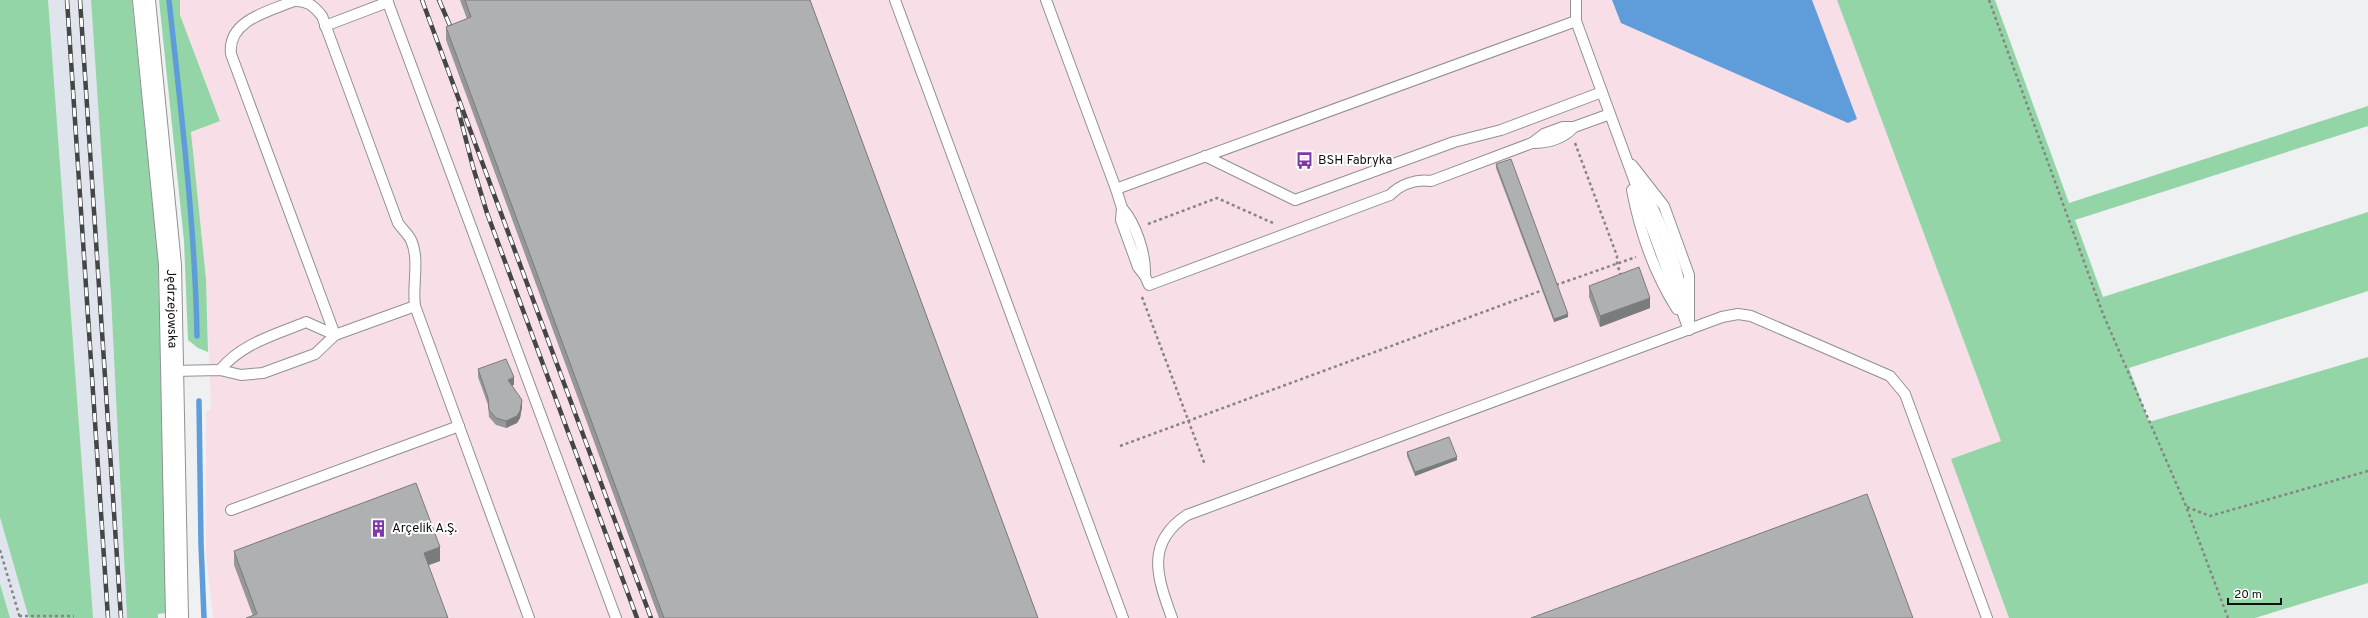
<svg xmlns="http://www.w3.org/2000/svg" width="2368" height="618" font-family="Overpass,sans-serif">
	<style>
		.built { fill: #e0e4ec }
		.industrial { fill: #f8dee7 }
		.green { fill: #94d5a7 }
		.water { fill: #5e9dd9 }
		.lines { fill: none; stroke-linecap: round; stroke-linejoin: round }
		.stream { stroke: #5e9dd9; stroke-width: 5.5 }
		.service-casing { stroke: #909192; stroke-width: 12 }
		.tertiary-casing { stroke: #909192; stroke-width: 24 }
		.path { stroke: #848586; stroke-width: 2.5; stroke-dasharray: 3 3; stroke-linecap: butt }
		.service { stroke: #fff; stroke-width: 10 }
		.tertiary { stroke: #fff; stroke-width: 22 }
		.rail-casing { stroke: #444546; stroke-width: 4.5 }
		.rail { stroke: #fff; stroke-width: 3; stroke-dasharray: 9; stroke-linecap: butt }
		.wall { fill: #969799 }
		.shaded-wall { fill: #7a7b7d }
		.building { fill: #afb0b2; stroke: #7a7b7d }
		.labels { text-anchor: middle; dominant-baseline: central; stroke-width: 4; stroke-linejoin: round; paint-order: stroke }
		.poi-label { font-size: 13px; fill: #111112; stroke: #fff; text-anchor: start }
		.street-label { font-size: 13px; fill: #111112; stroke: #fff }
	</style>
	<rect width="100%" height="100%" fill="#eff0f2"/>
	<polygon class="built" points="0,0 91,0 111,297 127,618 0,618"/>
	<polygon class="industrial" points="180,0 1837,0 2001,441 1951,459 2009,618 213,618 206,554 206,412 211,409 206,279 191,132 220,121 180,15"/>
	<g class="green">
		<polygon points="0,0 48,0 93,618 29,618 0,517"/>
		<polygon points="91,0 132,0 158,260 166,613 158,614 158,618 127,618 111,297"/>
		<polygon points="159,0 180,0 180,15 220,121 191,132 206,279 208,352 198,348 188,340 184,241"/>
		<polygon points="1837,0 1995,0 2069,203 2368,106 2368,126 2075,220 2103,297 2368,212 2368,291 2129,368 2149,422 2368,357 2368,583 2255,618 2009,618 1951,459 2001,441"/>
		<polygon points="0,584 10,618 0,618"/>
	</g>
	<polygon class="water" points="1612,0 1812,0 1857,119 1848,123 1621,23"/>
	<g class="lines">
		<g class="stream">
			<path d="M169 0C181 112 195 224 197 336"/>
			<polyline points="199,401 201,544 204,618"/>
		</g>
		<defs>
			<g id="service">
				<polyline points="387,0 616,618"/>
				<polyline points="895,0 1123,618"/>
				<polyline points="1046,0 1116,189 1576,21 1689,330"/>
				<polyline points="1576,0 1576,21"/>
				<polyline points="325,26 388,2"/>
				<path d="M1532 143C1549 143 1563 139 1574 127"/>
				<polyline points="1205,156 1295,200 1454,142 1501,130 1602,92"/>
				<polyline points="1632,165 1664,206 1689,275 1689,324"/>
				<path d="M1641 184C1661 222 1677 262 1684 304"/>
				<path d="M1116 189 1122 208 1121 220 1138 267 1145 276 1149 285 1390 195C1401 184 1416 179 1431 181L1532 143 1544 134 1563 127H1574L1610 114"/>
				<path d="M1632 190C1640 232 1654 273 1677 309"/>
				<path d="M1122 208C1136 224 1146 254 1145 276"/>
				<path d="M335 335 231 54C227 20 270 11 294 1 307 0 314 6 322 16L398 223C402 229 408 234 411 240 420 260 412 285 415 306"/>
				<path d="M220 370C242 343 275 335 306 322L335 335"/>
				<polyline points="173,371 220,370 241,375 263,373 315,354 335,335 415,306 529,618"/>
				<polyline points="231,510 459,426"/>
				<path d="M1172 618C1157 577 1145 543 1187 515L1722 317 1738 314 1751 316 1890 376 1905 394 1987 618"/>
			</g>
			<g id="tertiary">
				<path id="s1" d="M144 0 170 265 177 618"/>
			</g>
		</defs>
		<use href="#service" class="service-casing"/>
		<use href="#tertiary" class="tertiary-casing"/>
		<g class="path">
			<polyline points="1989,0 2103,314 2186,506 2228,618"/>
			<polyline points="1575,143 1617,256 1617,264 1622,278"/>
			<polyline points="1148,224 1217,198 1273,223"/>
			<polyline points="1556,285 1636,257"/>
			<polyline points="1142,297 1205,465"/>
			<polyline points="1120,446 1543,290"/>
			<polyline points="2187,507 2210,516 2368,471"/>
			<polyline points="0,550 20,618"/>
			<polyline points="19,616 74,616"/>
		</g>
		<use href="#service" class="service"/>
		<use href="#tertiary" class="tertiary"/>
		<defs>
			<g id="rail">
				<polyline points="67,0 108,618"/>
				<polyline points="80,0 121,618"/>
				<polyline points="422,0 651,618"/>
				<polyline points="439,0 454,35"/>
				<polyline points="458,109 473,167 487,213 637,618"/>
			</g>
		</defs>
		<use href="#rail" class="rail-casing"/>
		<use href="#rail" class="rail"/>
	</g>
	<g class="wall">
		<polygon points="460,0 810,0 1038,618 659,618 446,40 446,27 467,19"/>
		<polygon points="1496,164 1568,317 1554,322 1496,168"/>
		<polygon points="1589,286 1650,308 1600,327 1589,297"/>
		<polygon points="478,369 514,385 512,385 522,407 520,418 517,423 506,428 496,425 489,417 488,405 478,377"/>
		<polygon points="1407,452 1457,460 1415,476 1407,456"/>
		<polygon points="234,551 440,561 253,616 234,565"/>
	</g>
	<g class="shaded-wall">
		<polygon points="1650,298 1650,308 1600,327 1600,316"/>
		<polygon points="1568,314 1568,317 1554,322 1554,319"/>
		<polygon points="514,377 514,385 508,387 508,380"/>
		<polygon points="522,400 522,407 520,418 517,423 506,428 506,421"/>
		<polygon points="1457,457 1457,460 1415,476 1415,472"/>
		<polygon points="440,547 440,561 424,567 424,553"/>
	</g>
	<g class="building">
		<polygon points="465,0 810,0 1038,618 664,618 446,27 471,17"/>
		<polygon points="1511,159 1568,314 1554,319 1496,164"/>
		<polygon points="1639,267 1650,298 1600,316 1589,286"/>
		<polygon points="506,359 514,377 508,380 522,400 520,411 517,416 506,421 496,418 489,410 488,398 478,369"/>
		<polygon points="1449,437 1457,457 1415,472 1407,452"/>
		<polygon points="416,483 440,547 424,553 448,618 246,618 257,614 234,551"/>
		<polygon points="1867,494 1913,618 1531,618"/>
	</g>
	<defs>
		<symbol id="bus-bare" viewBox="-9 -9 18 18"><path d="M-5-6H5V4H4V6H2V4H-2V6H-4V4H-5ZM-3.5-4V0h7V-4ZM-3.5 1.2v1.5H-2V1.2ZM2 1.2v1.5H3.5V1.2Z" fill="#7e38ab" stroke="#fff" stroke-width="2.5" paint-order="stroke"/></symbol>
		<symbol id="building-bare" viewBox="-9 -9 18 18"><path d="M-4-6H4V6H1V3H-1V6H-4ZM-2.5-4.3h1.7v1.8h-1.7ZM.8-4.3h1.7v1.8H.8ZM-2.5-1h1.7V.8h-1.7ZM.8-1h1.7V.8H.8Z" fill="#7e38ab" stroke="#fff" stroke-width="2.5" paint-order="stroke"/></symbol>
	</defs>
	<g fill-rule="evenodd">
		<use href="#bus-bare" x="1292" y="148" width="25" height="25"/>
		<use href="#building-bare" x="366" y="516" width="25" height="25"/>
	</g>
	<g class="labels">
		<g class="poi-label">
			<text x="1318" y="161">BSH Fabryka</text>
			<text x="392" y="529">Arçelik A.Ş.</text>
		</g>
		<g class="street-label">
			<text stroke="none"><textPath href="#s1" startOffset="310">Jędrzejowska</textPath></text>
		</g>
	</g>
	<path d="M2228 598v6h53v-6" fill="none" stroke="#111112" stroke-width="2"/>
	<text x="2234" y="598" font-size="12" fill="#111112" stroke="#ffffff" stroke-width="3" paint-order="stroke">20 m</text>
</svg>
